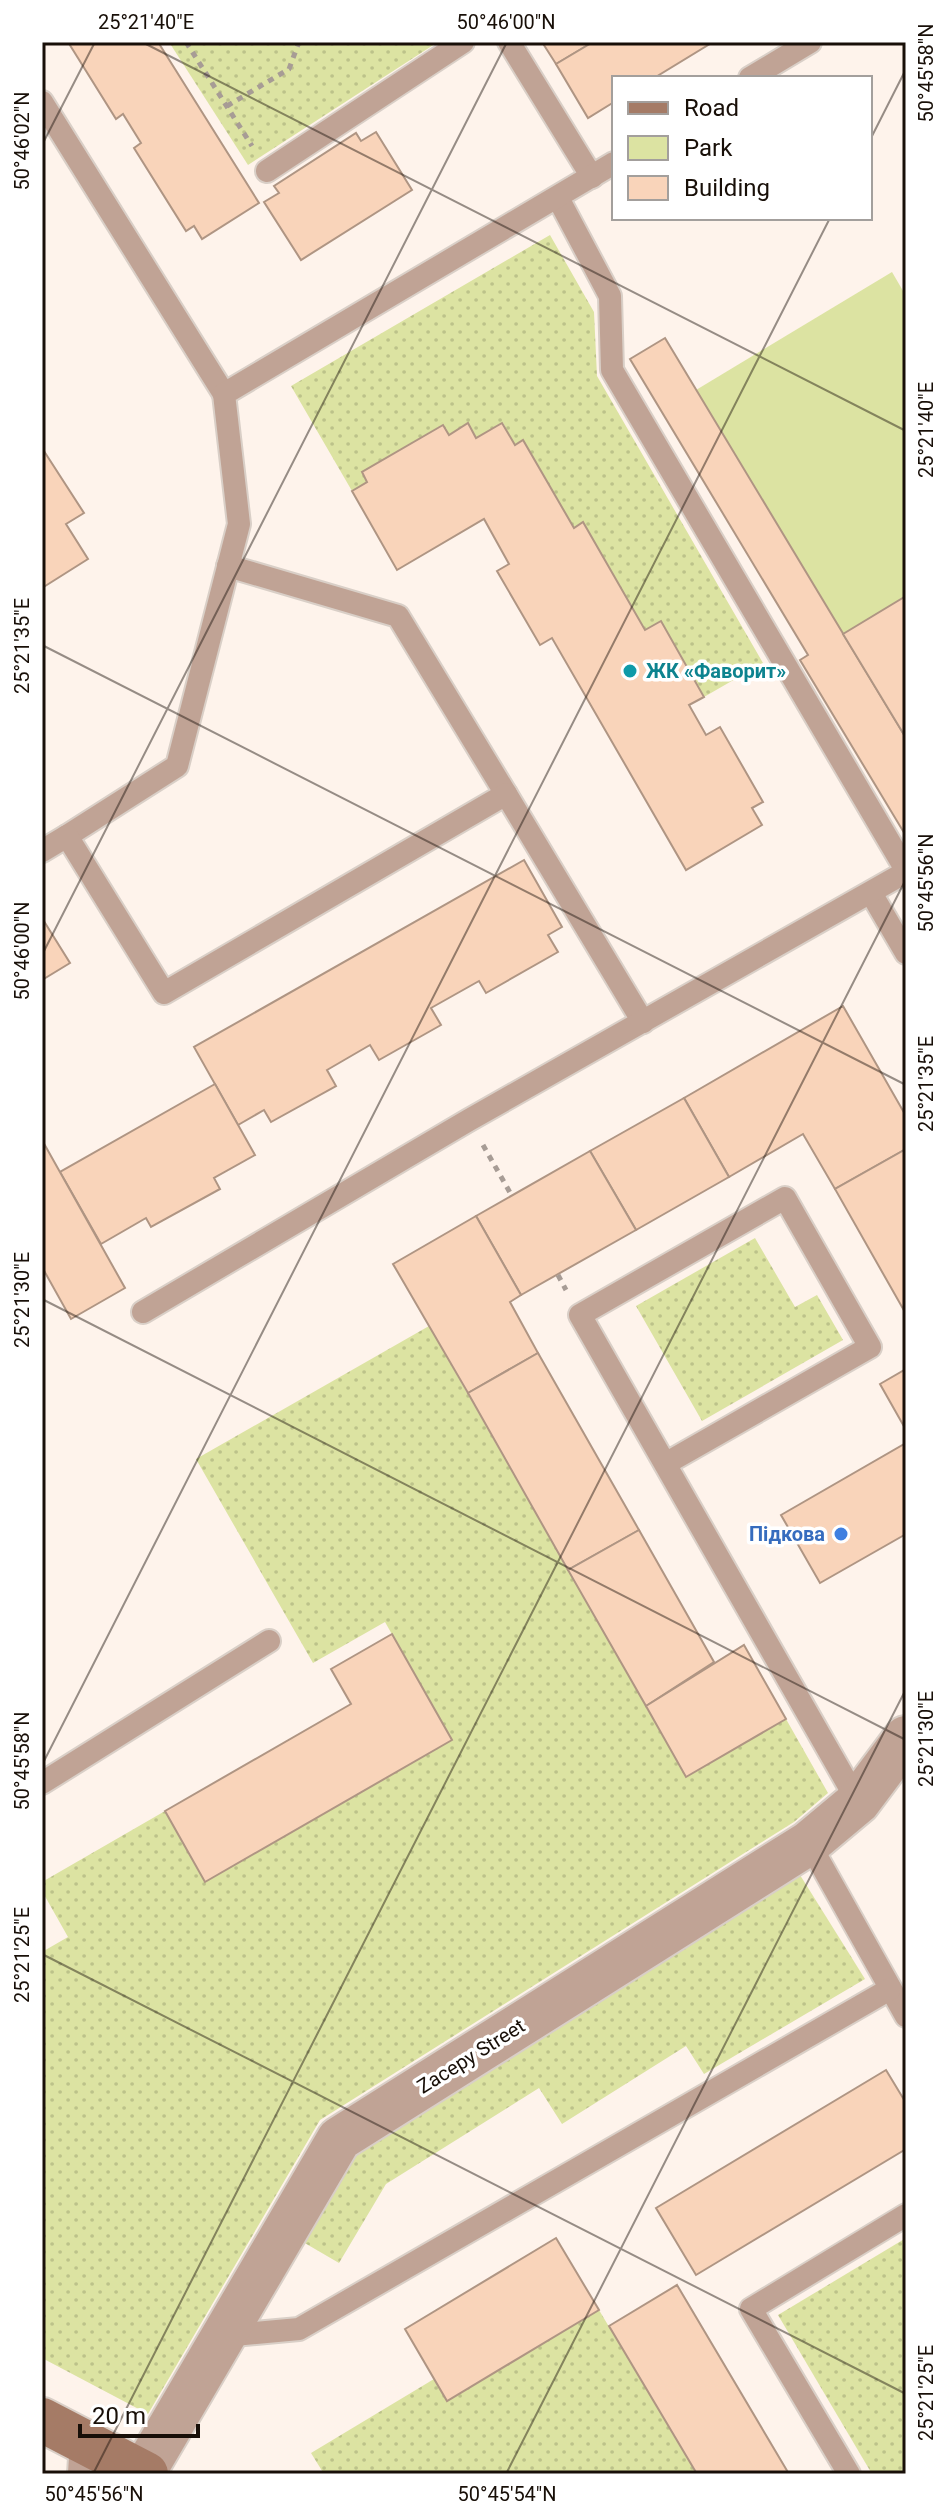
<svg xmlns="http://www.w3.org/2000/svg" width="948" height="2516" font-family="Roboto,sans-serif">
	<style>
		.green { fill: url(#green-dots) }
		.pitch { fill: #dce3a2 }
		.building { fill: #f9d4ba; stroke: #af9583; stroke-width: 2 }
		.lines { fill: none; stroke-linecap: round; stroke-linejoin: round }
		.lane-casing { stroke: #d9cfc7; stroke-width: 26 }
		.street-casing { stroke: #d9cfc7; stroke-width: 48 }
		.secondary-casing { stroke: #d9cfc7; stroke-width: 48 }
		.path { stroke: #a79c95; stroke-width: 5; stroke-dasharray: 6 6; stroke-linecap: butt }
		.lane { stroke: #c0a395; stroke-width: 22 }
		.street { stroke: #c0a395; stroke-width: 44 }
		.secondary { stroke: #a57b66; stroke-width: 44 }
		.ticks { fill: none; stroke: #180f08; stroke-width: 2; stroke-opacity: 0.45 }
		.culture-dot { fill: #0f9aa8; stroke: #fff; stroke-width: 3 }
		.shop-dot { fill: #3f7fe0; stroke: #fff; stroke-width: 3 }
		.labels { text-anchor: middle; dominant-baseline: central; stroke-width: 7; stroke-linejoin: round; paint-order: stroke }
		.culture-label { font-size: 20px; font-weight: bold; fill: #0d838f; stroke: #fff; text-anchor: start }
		.shop-label { font-size: 20px; font-weight: bold; fill: #366cbe; stroke: #fff; text-anchor: end }
		.street-label { font-size: 20px; fill: #180f08; stroke: #fff }
		.neatline { fill: none; stroke: #180f08; stroke-width: 3 }
		.ticks-label { font-size: 20px; text-anchor: middle; fill: #180f08 }
	</style>
	<defs>
		<pattern id="green-dots" width="8" height="8" patternUnits="userSpaceOnUse" patternTransform="scale(2)"><rect width="8" height="8" fill="#dce3a2"/><path d="M2 2h.1M6 6h.1" fill="none" stroke="#bcc28a" stroke-width="1.8" stroke-linecap="round"/></pattern>
	</defs>
	<rect width="100%" height="100%" fill="#fef3eb"/>
	<g class="green">
		<polygon points="169,42 438,42 248,165"/>
		<polygon points="550,235 594,312 597,376 763,663 704,697 661,621 645,630 583,523 574,528 523,441 515,445 503,423 476,438 468,424 449,435 442,425 362,472 367,482 352,491 291,386"/>
		<polygon points="755,1238 795,1307 817,1295 843,1340 702,1421 636,1306"/>
		<polygon points="429,1326 686,1777 786,1719 828,1793 794,1822 320,2120 148,2414 42,2358 42,1952 68,1937 42,1891 42,1882 165,1811 205,1881 452,1740 385,1622 313,1663 196,1459"/>
		<polygon points="800,1875 865,1979 704,2074 686,2046 562,2124 539,2088 386,2184 339,2263 303,2242 355,2154"/>
		<polygon points="906,2238 906,2474 872,2474 778,2315"/>
		<polygon points="599,2310 697,2474 324,2474 311,2453 434,2379 448,2400"/>
	</g>
	<polygon class="pitch" points="892,272 906,296 906,596 843,634 696,390"/>
	<g class="building">
		<polygon points="68,42 158,42 259,203 202,239 194,226 186,231 134,148 141,143 123,114 116,119"/>
		<polygon points="542,42 593,42 556,64"/>
		<polygon points="593,42 713,42 654,78 614,78 614,102 588,118 556,64"/>
		<polygon points="376,132 412,190 301,260 264,202 279,193 274,186 356,133 361,141"/>
		<polygon points="665,338 906,738 906,836 800,660 808,655 630,359"/>
		<polygon points="468,423 476,438 502,423 515,445 523,440 574,528 583,522 645,630 661,621 704,697 689,705 706,735 720,727 763,802 752,808 762,825 686,870 552,638 540,645 497,571 509,564 484,519 397,570 352,491 367,482 362,472 443,425 449,435"/>
		<polygon points="42,448 84,513 66,524 88,559 42,588"/>
		<polygon points="906,596 906,738 843,634"/>
		<polygon points="524,860 562,927 548,935 558,952 486,993 479,981 431,1008 441,1025 379,1060 370,1045 327,1070 336,1086 271,1122 264,1110 238,1125 194,1047"/>
		<polygon points="42,918 70,963 42,980"/>
		<polygon points="843,1006 906,1116 906,1149 835,1189 803,1134 729,1177 684,1098"/>
		<polygon points="215,1084 255,1155 214,1178 220,1189 151,1227 146,1218 101,1244 60,1172"/>
		<polygon points="684,1098 729,1177 636,1230 590,1151"/>
		<polygon points="42,1140 125,1288 71,1319 42,1267"/>
		<polygon points="906,1149 906,1314 835,1189"/>
		<polygon points="590,1151 636,1230 521,1295 476,1216"/>
		<polygon points="476,1216 521,1295 510,1302 538,1353 468,1393 393,1264"/>
		<polygon points="538,1353 639,1530 568,1570 468,1393"/>
		<polygon points="906,1369 906,1430 880,1384"/>
		<polygon points="906,1443 906,1534 820,1583 781,1515"/>
		<polygon points="639,1530 714,1662 646,1706 568,1570"/>
		<polygon points="392,1634 452,1740 205,1882 165,1811 351,1704 331,1669"/>
		<polygon points="744,1645 786,1719 686,1777 646,1706"/>
		<polygon points="886,2070 906,2103 906,2149 696,2275 656,2208"/>
		<polygon points="556,2238 599,2310 447,2401 405,2329"/>
		<polygon points="677,2285 789,2474 697,2474 609,2326"/>
	</g>
	<g class="lines">
		<defs>
			<g id="lane">
				<polyline points="509,42 592,177"/>
				<polyline points="750,78 810,42"/>
				<polyline points="42,102 224,394"/>
				<polyline points="267,171 463,42"/>
				<polyline points="558,198 610,296 612,370 906,870"/>
				<polyline points="228,566 398,616 506,794"/>
				<polyline points="67,836 177,766 239,524 224,394 614,163"/>
				<polyline points="42,851 67,836 164,993 506,794 643,1022"/>
				<polyline points="871,893 906,953"/>
				<polyline points="143,1312 469,1120 906,872"/>
				<polyline points="665,1464 870,1347 785,1198 580,1315 858,1802"/>
				<polyline points="42,1783 269,1641"/>
				<polyline points="809,1843 906,2016"/>
				<polyline points="223,2336 299,2329 890,1989"/>
				<polyline points="79,2474 81,2441"/>
				<polyline points="849,2474 751,2309 906,2215"/>
			</g>
			<polyline id="street" points="143,2473 339,2139 809,1843 858,1802 906,1738"/>
			<polyline id="secondary" points="42,2420 146,2474"/>
		</defs>
		<use href="#lane" class="lane-casing"/>
		<use href="#street" class="street-casing"/>
		<use href="#secondary" class="secondary-casing"/>
		<g class="path">
			<polyline points="186,42 252,146"/>
			<polyline points="227,106 289,69 299,42"/>
			<polyline points="483,1145 512,1196"/>
			<polyline points="558,1275 566,1290"/>
		</g>
		<use href="#lane" class="lane"/>
		<use href="#street" class="street"/>
		<use href="#secondary" class="secondary"/>
	</g>
	<path class="ticks" d="M142 42 906 431M870 140 906 69M42 145 95 42M42 645 906 1085M42 955 507 42M42 1299 906 1740M42 1765 830 218M42 1954 906 2394M93 2474 906 879M506 2474 906 1689"/>
	<circle class="culture-dot" cx="630" cy="671" r="8"/>
	<circle class="shop-dot" cx="841" cy="1534" r="8"/>
	<g class="labels">
		<g class="culture-label">
			<text x="646" y="671">ЖК «Фаворит»</text>
		</g>
		<g class="shop-label">
			<text x="825" y="1534">Підкова</text>
		</g>
		<g class="street-label">
			<text transform="translate(471 2056) rotate(-32)">Zacepy Street</text>
		</g>
	</g>
	<rect width="948" height="2516" fill="none" stroke="#ffffff" stroke-width="88"/>
	<rect x="612" y="76" width="260" height="144" fill="#ffffff" stroke="#a39f9c" stroke-width="2"/>
	<rect x="628" y="102" width="40" height="12" fill="#a57b66" stroke="#a39f9c" stroke-width="2"/>
	<text x="684" y="116" font-size="24" fill="#180f08">Road</text>
	<rect x="628" y="136" width="40" height="24" fill="#dce3a2" stroke="#a39f9c" stroke-width="2"/>
	<text x="684" y="156" font-size="24" fill="#180f08">Park</text>
	<rect x="628" y="176" width="40" height="24" fill="#f9d4ba" stroke="#a39f9c" stroke-width="2"/>
	<text x="684" y="196" font-size="24" fill="#180f08">Building</text>
	<path d="M80 2424v12h118v-12" fill="none" stroke="#180f08" stroke-width="4"/>
	<text x="92" y="2424" font-size="24" fill="#180f08" stroke="#ffffff" stroke-width="6" paint-order="stroke">20 m</text>
	<rect x="44" y="44" width="860" height="2428" class="neatline"/>
	<g class="ticks-label">
		<text x="146" y="29">25°21'40"E</text>
		<text x="506" y="29">50°46'00"N</text>
		<text transform="translate(926 73) rotate(-90)" y="7">50°45'58"N</text>
		<text transform="translate(22 141) rotate(-90)" y="7">50°46'02"N</text>
		<text transform="translate(926 430) rotate(-90)" y="7">25°21'40"E</text>
		<text transform="translate(22 646) rotate(-90)" y="7">25°21'35"E</text>
		<text transform="translate(926 883) rotate(-90)" y="7">50°45'56"N</text>
		<text transform="translate(22 951) rotate(-90)" y="7">50°46'00"N</text>
		<text transform="translate(926 1084) rotate(-90)" y="7">25°21'35"E</text>
		<text transform="translate(22 1300) rotate(-90)" y="7">25°21'30"E</text>
		<text transform="translate(926 1739) rotate(-90)" y="7">25°21'30"E</text>
		<text transform="translate(22 1761) rotate(-90)" y="7">50°45'58"N</text>
		<text transform="translate(22 1955) rotate(-90)" y="7">25°21'25"E</text>
		<text transform="translate(926 2393) rotate(-90)" y="7">25°21'25"E</text>
		<text x="94" y="2501">50°45'56"N</text>
		<text x="507" y="2501">50°45'54"N</text>
	</g>
</svg>
